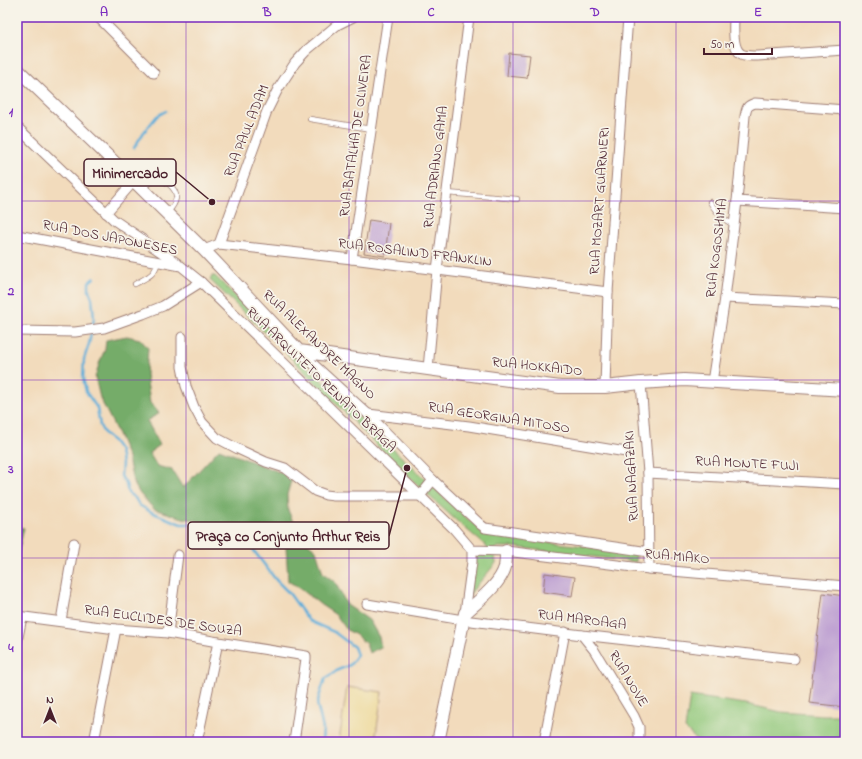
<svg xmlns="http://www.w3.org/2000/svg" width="862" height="759" font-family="'Indie Flower',sans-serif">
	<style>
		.green { fill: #90c779; stroke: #6d7352 }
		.forest { fill: #74ac69; stroke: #5f664a }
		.sand { fill: #eeda9e; stroke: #9c7c64 }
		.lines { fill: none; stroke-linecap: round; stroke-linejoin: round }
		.stream { stroke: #5faed9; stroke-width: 2.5 }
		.building { fill: #bea0d2 }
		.service-casing { stroke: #9e7d74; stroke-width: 6 }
		.minor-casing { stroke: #9e7d74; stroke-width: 11 }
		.tertiary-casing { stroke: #9e7d74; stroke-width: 14 }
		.service { stroke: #fff; stroke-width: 4.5 }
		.minor { stroke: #fff; stroke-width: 9 }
		.tertiary { stroke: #fff; stroke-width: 12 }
		.grid { fill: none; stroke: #7b2cbf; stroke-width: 1; stroke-opacity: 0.55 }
		.labels { text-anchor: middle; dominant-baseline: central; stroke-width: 3.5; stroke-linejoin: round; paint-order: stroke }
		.street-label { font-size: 14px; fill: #4a1f2b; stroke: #f7f3e8 }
		.leader { fill: none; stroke: #4a1f2b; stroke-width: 1.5 }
		.callout-dot { fill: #4a1f2b; stroke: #f7f3e8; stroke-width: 1.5 }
		.callout { fill: #f7f3e8; stroke: #4a1f2b; stroke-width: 1.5 }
		.callout-label { font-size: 15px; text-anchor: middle; font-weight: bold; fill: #4a1f2b }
		.neatline { fill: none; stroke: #7b2cbf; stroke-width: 1.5 }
		.grid-label { font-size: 13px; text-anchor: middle; font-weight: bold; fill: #7b2cbf }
	</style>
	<rect width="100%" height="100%" fill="#f7f3e8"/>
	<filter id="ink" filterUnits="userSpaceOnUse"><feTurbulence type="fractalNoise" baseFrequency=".025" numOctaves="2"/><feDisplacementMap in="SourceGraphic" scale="8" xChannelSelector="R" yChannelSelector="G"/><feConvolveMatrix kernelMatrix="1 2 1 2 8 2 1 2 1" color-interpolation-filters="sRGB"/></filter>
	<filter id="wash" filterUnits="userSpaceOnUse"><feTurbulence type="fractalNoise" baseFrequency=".012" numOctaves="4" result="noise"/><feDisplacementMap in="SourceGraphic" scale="16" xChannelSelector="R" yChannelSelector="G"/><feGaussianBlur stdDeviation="0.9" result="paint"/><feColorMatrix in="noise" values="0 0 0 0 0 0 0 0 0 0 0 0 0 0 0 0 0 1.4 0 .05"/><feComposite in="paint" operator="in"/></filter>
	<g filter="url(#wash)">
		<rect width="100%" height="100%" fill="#f2dbbc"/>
		<g class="green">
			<path d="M212 276H215L358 416 463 515 487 535 636 552V562L514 547H498L492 551 495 556 496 563 468 596 476 557 488 549 485 545C417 489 357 425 295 362 267 334 238 307 210 280Z"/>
			<polygon points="690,696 746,704 781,712 823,715 845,715 845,742 699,742 685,729"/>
		</g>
		<g class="forest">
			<polygon points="127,336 140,339 148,348 146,374 150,403 159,413 147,421 160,445 149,453 157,466 172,470 183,488 219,449 292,477 287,495 288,510 299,536 316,550 323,573 335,582 347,605 369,620 379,637 381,647 369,653 366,644 356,635 347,630 336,615 321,605 301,589 288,581 286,547 274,535 251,527 234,524 213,524 183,518 154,509 140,494 133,482 128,458 118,434 100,398 95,377 100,361 105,349 106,340"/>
			<polygon points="17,527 24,528 17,558"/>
		</g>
		<polygon class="sand" points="347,687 382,692 375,742 339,742"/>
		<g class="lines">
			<g class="stream">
				<polyline points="134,148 144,132 157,116 166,111"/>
				<polyline points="94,278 89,282 89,291 92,298 94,318 89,344 84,359 83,378 86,392 97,408 100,426 105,435 113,441 120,451 122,464 121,476 126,484 128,493 135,498 139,505 151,512 181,524 200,524 212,530 233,530 249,539 254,551 276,580 289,593 309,621 334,632 354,647 357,655 350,665 338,670 325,679 317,703 323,729 322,742"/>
			</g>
		</g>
		<g id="blocks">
			<g class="building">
				<polygon points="509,53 530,55 527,78 507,76"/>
				<polygon points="369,220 389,223 385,256 364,253"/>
				<polygon points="545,573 575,577 572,596 543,592"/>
				<polygon points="823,593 845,596 845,707 809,703"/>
			</g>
		</g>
	</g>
	<g filter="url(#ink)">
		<use href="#blocks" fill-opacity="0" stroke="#9e7d74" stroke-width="1"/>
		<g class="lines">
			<defs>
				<g id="service">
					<polyline points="310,119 371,129"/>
					<path d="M142 188C146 185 150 182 154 181 163 177 177 188 176 198 175 204 172 208 168 212"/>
					<polyline points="447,193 517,199"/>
					<path d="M710 202C717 213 722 219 734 225"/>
					<path d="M135 284C147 277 155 276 158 261"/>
				</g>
				<g id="minor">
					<polyline points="98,17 154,73"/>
					<path d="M734 17C734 27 731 52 744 55 747 56 753 56 757 56L845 50"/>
					<polyline points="17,127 114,220 177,263"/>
					<polyline points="737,201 845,208"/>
					<polyline points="106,213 134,181"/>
					<polyline points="17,235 181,266 201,282 454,529 472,550 506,551 649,569 845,586"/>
					<polyline points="219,244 352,259 608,292"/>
					<polyline points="204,250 219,244 267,111 278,89 295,63 307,50 337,25 353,17"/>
					<polyline points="352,259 388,17"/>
					<polyline points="725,298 845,304"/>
					<polyline points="17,331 75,332 104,328 143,314 163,306 201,282"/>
					<polyline points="182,337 182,367 186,386 194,407 202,422 217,438 238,449 266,462 285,468 315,491 326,495 334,496 420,496 433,480"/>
					<polyline points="299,351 368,414 433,480 481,525 485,528 649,552"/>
					<polyline points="428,369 437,270 469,17"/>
					<path d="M712 382 725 298 737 201 745 116C747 108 746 106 755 103L845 110"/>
					<polyline points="641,383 648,473 649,569"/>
					<polyline points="605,387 608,292 628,17"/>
					<polyline points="368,414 469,426 626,452"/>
					<polyline points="648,473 845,484"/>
					<polyline points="367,604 463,620 582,635 794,659"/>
					<polyline points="465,613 472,562 472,550"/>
					<polyline points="17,616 116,629 168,633 218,642 306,656 306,659 294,742"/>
					<polyline points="61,621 74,543"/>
					<polyline points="168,633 178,555"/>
					<polyline points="582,635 594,650 634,716 639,727 639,742"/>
					<polyline points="17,642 22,617"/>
					<polyline points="94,742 116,629"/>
					<polyline points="197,742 218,642"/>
					<polyline points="544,742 565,632"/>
				</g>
				<g id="tertiary">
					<polyline points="17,69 134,181 204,250 299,351 428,369 560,387 605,387 641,383 684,380 845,390"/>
					<path d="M438 742 465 613C478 601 500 585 505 567 506 562 506 556 506 551"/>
				</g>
			</defs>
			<use href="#service" class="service-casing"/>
			<use href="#minor" class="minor-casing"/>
			<use href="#tertiary" class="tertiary-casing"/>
			<use href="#service" class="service"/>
			<use href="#minor" class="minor"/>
			<use href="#tertiary" class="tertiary"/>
		</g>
	</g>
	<path class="grid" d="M186 17V742M349 17V742M513 17V742M676 17V742M17 201H845M17 380H845M17 558H845"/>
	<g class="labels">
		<g class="street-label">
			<text transform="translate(247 131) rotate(-68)">RUA PAUL ADAM</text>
			<text transform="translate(356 136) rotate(-82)">RUA BATALHA DE OLIVEIRA</text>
			<text transform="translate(436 167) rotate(-83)">RUA ADRIANO GAMA</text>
			<text transform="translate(600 201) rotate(-86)">RUA MOZART GUARNIERI</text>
			<text transform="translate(110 238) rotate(11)">RUA DOS JAPONESES</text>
			<text transform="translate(717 248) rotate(-83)">RUA KOGOSHIMA</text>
			<text transform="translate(415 253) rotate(7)">RUA ROSALIND FRANKLIN</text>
			<text transform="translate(319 345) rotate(44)">RUA ALEXANDRE MAGNO</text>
			<text transform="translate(537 367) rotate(6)">RUA HOKKAIDO</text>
			<text transform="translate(321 380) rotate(44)">RUA ARQUITETO RENATO BRAGA</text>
			<text transform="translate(499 418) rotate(9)">RUA GEORGINA MITOSO</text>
			<text transform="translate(747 464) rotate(3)">RUA MONTE FUJI</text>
			<text transform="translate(632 476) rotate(-93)">RUA NAGAZAKI</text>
			<text transform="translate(677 557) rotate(5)">RUA MIAKO</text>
			<text transform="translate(582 620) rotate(7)">RUA MAROAGA</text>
			<text transform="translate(163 621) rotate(8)">RUA EUCLIDES DE SOUZA</text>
			<text transform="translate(628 679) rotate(59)">RUA NOVE</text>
		</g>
	</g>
	<path class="leader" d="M212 202L176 172M407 468L389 536"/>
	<g class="callout-dot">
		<circle cx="212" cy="202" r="4"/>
		<circle cx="407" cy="468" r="4"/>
	</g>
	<g class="callout">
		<rect x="84" y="159" width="92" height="27" rx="4"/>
		<rect x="188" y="522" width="201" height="27" rx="4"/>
	</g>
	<g class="callout-label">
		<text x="130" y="178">Minimercado</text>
		<text x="288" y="541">Praça co Conjunto Arthur Reis</text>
	</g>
	<rect width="862" height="759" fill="none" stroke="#f7f3e8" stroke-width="44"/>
	<g transform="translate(50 709)" stroke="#f7f3e8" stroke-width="3" paint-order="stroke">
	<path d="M0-3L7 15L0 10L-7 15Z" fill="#4a1f2b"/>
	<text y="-6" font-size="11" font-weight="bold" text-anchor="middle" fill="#4a1f2b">N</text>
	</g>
	<path d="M704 48v6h68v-6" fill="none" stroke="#4a1f2b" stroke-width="2"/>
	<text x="710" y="48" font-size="12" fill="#4a1f2b" stroke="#f7f3e8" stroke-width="3" paint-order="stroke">50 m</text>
	<rect x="22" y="22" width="818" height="715" class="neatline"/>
	<g class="grid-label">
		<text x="104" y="16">A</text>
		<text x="267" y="16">B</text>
		<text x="431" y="16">C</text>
		<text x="595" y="16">D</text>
		<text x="758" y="16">E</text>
		<text x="11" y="116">1</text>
		<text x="11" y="295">2</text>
		<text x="11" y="473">3</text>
		<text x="11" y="652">4</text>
	</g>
</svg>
